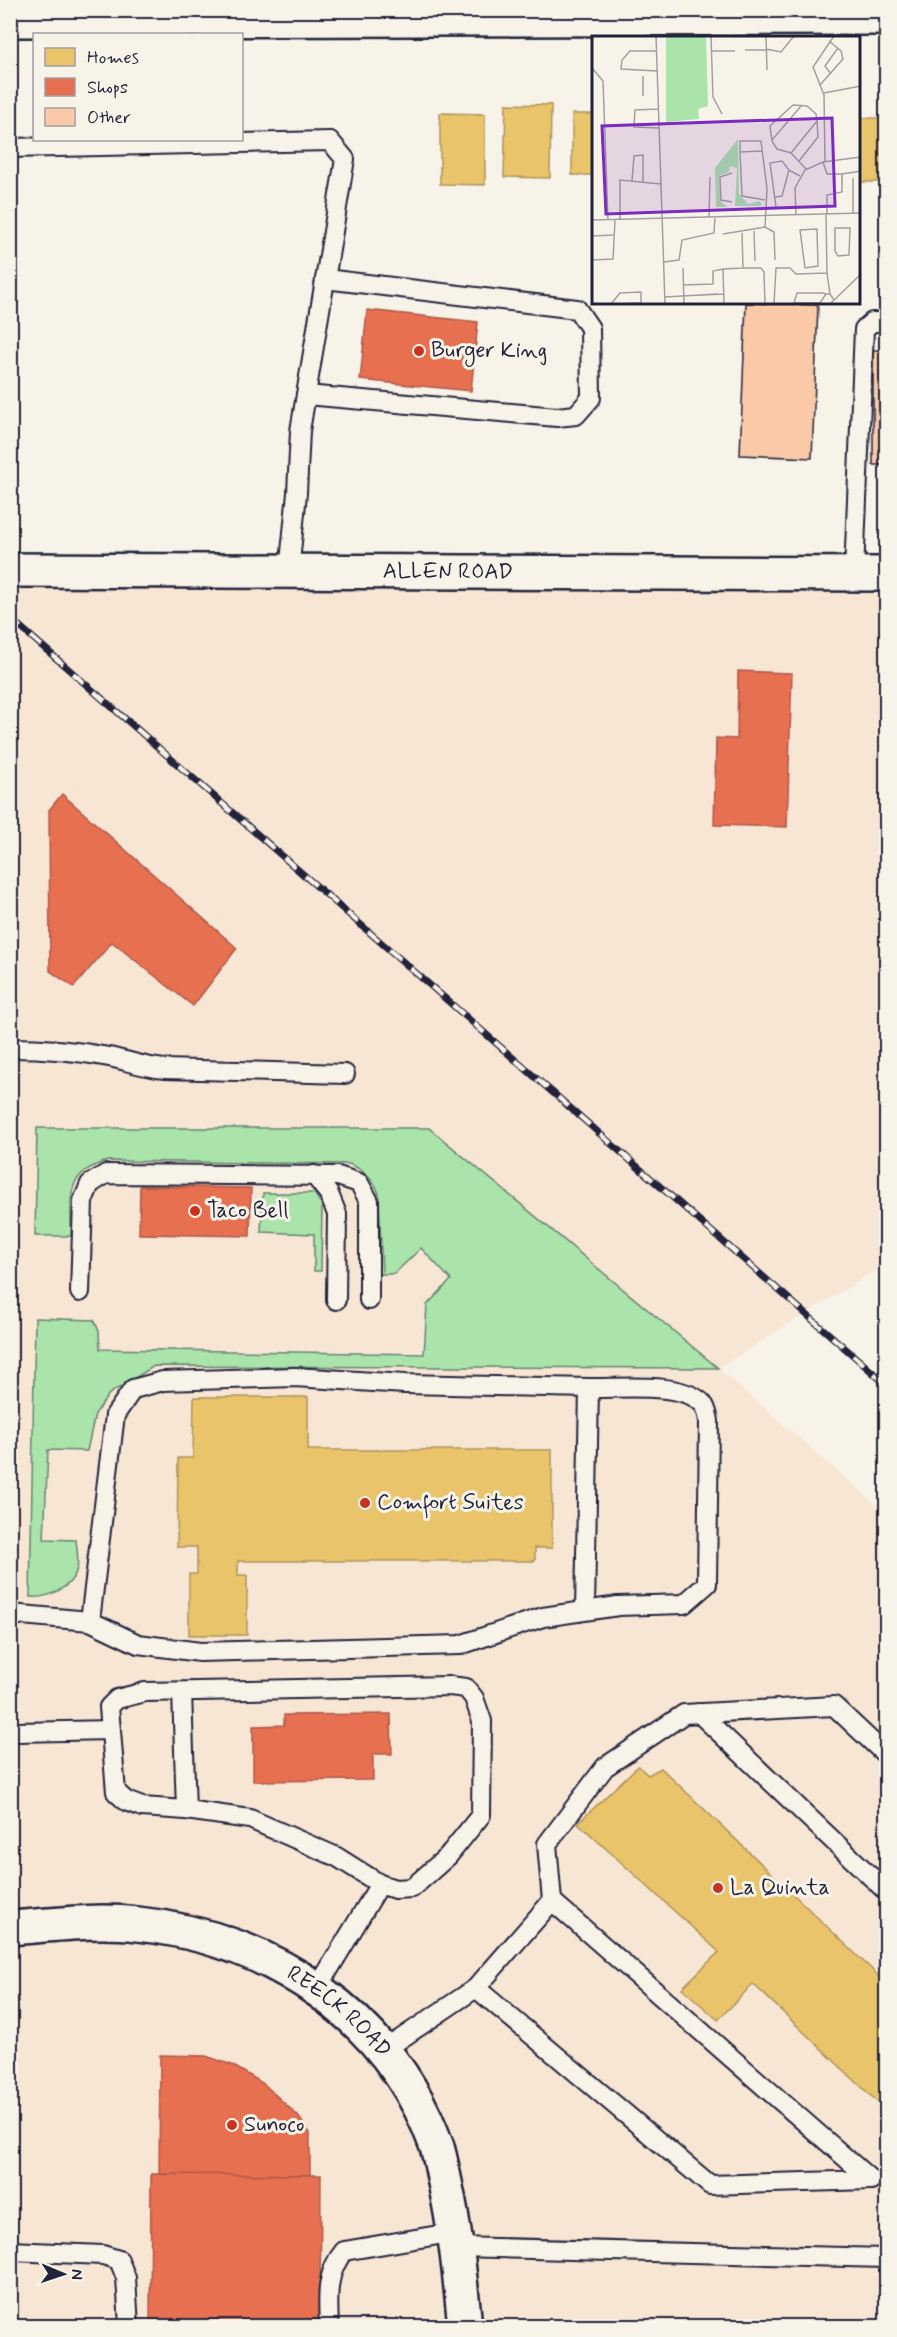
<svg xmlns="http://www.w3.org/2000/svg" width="897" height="2337" font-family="Mynerve,sans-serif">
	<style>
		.built { fill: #f8e6d5 }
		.green { fill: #aae4aa; stroke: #668372; stroke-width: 1.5 }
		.homes { fill: #e9c46a; stroke: #ad935c; stroke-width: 1.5 }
		.shops { fill: #e76f51; stroke: #ac584a; stroke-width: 1.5 }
		.building { fill: #f9c9a8; stroke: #22223b; stroke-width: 1.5 }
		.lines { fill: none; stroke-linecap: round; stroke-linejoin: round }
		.lane-casing { stroke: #22223b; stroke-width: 22 }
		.street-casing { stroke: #22223b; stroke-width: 38 }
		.secondary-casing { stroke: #22223b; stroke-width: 38 }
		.lane { stroke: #f7f3e8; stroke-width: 18 }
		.street { stroke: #f7f3e8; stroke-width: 33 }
		.secondary { stroke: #f7f3e8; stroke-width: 33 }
		.rail-casing { stroke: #22223b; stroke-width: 7 }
		.rail { stroke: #f7f3e8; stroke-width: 4.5; stroke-dasharray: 14; stroke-linecap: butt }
		.poi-dot { fill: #c8321e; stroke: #f7f3e8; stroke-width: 2 }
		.labels { text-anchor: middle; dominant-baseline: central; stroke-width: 6; stroke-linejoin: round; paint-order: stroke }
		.poi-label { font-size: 22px; fill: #22223b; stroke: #f7f3e8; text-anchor: start }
		.street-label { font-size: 22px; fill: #22223b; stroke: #f7f3e8 }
		.inset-road { fill: none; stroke: #a29fa3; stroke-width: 1.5 }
		.view { fill: #7b2cbf; fill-opacity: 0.15; stroke: #7b2cbf; stroke-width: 3 }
		.inset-edge { fill: none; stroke: #22223b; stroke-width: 3 }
	</style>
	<rect width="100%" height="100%" fill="#f7f3e8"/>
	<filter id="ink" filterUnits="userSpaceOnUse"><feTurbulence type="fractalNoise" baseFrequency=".0167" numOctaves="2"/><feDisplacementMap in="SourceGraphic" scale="12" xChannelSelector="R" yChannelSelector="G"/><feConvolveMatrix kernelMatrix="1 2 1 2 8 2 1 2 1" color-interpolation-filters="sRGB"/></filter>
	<g filter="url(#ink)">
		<polygon class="built" points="10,570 886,574 886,1264 718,1368 886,1513 886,2326 11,2326"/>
		<g class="green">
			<path d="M37 1128H429L718 1368 154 1366 109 1394 95 1414 87 1451 48 1450 44 1539 76 1540C77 1549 79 1561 77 1569 72 1588 47 1599 30 1597L35 1318 94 1320 99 1331 100 1349 424 1354 427 1305 451 1280 421 1248 394 1274H382L379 1194C374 1179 364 1170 349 1164L108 1161C63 1173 72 1198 71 1236H35Z"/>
			<polygon points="263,1193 314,1193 322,1205 321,1271 314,1271 314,1234 261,1232"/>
		</g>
		<g class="homes">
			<polygon points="506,104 551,105 550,178 504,177"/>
			<polygon points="440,113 485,114 485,185 440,184"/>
			<rect x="572" y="114" width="22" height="61"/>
			<polygon points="860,118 885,118 886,182 860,182"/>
			<polygon points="194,1397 308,1397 308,1450 552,1450 552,1548 535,1548 535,1561 238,1561 238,1575 247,1575 247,1635 189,1635 189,1574 197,1574 197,1547 177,1547 178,1458 193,1458"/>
			<polygon points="638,1766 648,1775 661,1768 886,1983 886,2110 753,1984 718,2020 682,1988 719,1952 578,1823"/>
		</g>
		<g class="shops">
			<polygon points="367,310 478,322 471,391 360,380"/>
			<polygon points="738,671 792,673 787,827 714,825 716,738 737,739"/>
			<polygon points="62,794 237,948 193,1006 112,942 74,987 50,971 49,810"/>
			<polygon points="140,1186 251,1188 250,1236 139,1234"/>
			<polygon points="391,1714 392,1754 373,1754 373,1780 253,1781 253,1726 284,1725 284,1715"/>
			<polygon points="160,2055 206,2056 232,2065 264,2084 298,2116 310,2133 310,2178 159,2176"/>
			<polygon points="151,2174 321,2175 320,2326 150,2326"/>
		</g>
		<g class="building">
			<polygon points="746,303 818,305 812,458 740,455"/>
			<rect x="873" y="350" width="13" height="115"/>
		</g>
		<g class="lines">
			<defs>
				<g id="lane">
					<polyline points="10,148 330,141 345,159 300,431 297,493 289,572"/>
					<polyline points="306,395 557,417 576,415 591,398 590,328 577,309 325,279"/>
					<polyline points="854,573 864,329 872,322 886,322"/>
					<path d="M10 1048C43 1048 77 1051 109 1057 128 1061 143 1067 164 1069L345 1074"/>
					<polyline points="314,1175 329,1194 337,1214 336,1300"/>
					<polyline points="80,1292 83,1201 90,1184 106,1174 338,1176 359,1183 369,1201 369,1300"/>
					<path d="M10 1614 90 1621 138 1644 200 1652 460 1645 543 1617 618 1606 684 1604 707 1584 709 1421C708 1416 707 1408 703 1404 683 1381 618 1389 589 1388L585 1611"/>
					<polyline points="90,1621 115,1415 133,1389 163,1381 295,1377 405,1384 589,1388"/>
					<polyline points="182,1692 186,1810"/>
					<polyline points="699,1713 886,1891"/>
					<polyline points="18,1732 111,1730"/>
					<polyline points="552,1901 547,1844 605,1767 684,1714 834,1706 886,1755"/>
					<polyline points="317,1989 380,1884 337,1857 250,1819 186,1810 142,1807 126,1801 116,1792 109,1707 117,1699 145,1692 450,1686 466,1688 474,1698 482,1721 481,1815 448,1856 412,1888 395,1889 380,1884"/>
					<polyline points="384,2050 476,1988 552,1901 871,2180 710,2185 476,1988"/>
					<polyline points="457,2247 886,2258"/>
					<polyline points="10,2251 103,2255 119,2260 126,2278 129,2326"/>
					<path d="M329 2326C328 2298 325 2274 344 2251L456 2232"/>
				</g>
				<polyline id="street" points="10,20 886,18"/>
				<g id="secondary">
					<path id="s1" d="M10 570 886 574"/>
					<path id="s2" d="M10 1928C52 1925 96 1919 138 1924 272 1938 391 2017 437 2147 441 2160 443 2174 446 2187 456 2233 460 2279 465 2326"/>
				</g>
			</defs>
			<use href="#lane" class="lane-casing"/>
			<use href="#street" class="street-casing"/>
			<use href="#secondary" class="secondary-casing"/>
			<use href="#lane" class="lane"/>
			<use href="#street" class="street"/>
			<use href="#secondary" class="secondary"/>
			<defs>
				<polyline id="rail" points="10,618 886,1384"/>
			</defs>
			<use href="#rail" class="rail-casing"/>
			<use href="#rail" class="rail"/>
		</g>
	</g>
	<g class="poi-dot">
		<circle cx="419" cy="351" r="6"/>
		<circle cx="195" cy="1211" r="6"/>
		<circle cx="365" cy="1503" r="6"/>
		<circle cx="718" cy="1888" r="6"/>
		<circle cx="232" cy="2125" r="6"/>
	</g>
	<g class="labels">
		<g class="poi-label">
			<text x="431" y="351">Burger King</text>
			<text x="207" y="1211">Taco Bell</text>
			<text x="377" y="1503">Comfort Suites</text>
			<text x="730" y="1888">La Quinta</text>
			<text x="244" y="2125">Sunoco</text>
		</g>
		<g class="street-label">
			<text stroke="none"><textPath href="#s1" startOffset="438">ALLEN ROAD</textPath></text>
			<text stroke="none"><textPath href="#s2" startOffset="352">REECK ROAD</textPath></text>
		</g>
	</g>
	<g transform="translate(592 36)">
		<rect width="268" height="268" fill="#f7f3e8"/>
		<path d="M74 0H114L116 70 106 73 107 83 74 86ZM146 103 147 158 156 168 168 165 170 170H143L145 132 138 130 137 136 127 140 129 166 135 171H124L123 132Z" fill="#aae4aa"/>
		<path class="inset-road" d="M64 0 73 268M119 0 121 61 130 78M174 0 175 34M174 13 189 16 202 0M153 14H174M65 15H38L30 24 29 33 65 35M119 15H143M0 32 11 45 16 184M239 38 233 30 246 12M51 40V60M228 49 251 23 249 15 237 5M232 57 269 50M66 73 43 74 42 91 67 92M180 104 210 69M148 116 150 160 173 164M199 117 185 113 180 105 178 90 201 69 215 70 224 78 225 85M207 125 226 101 225 85 199 117 214 133M231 126 235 138H250V156L235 159V178M233 126 232 59 221 31 242 0M140 137 128 141 129 164 140 166M250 138 269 135M40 145 42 120 51 119V147M183 161 190 160 197 134 208 140M184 171 178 127 190 125 197 134M261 177V142M234 178 235 237M204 179 203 152 213 134 231 126 269 121M117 181 118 141M0 184 269 177M28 184V144L69 148M173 191 182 196 183 224M243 192H258L257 219 246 220 243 215ZM225 193 226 230 213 232 208 194ZM162 195 163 225M131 198 173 191 175 153 169 105H148V116L170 115M0 200 23 199M0 224 21 223 23 184M72 226 87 224 90 204 122 197 123 181M91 232 92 268M151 232H169L172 236 173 268M91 249 121 248V235L131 233M234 258 228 267H202L205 257H231L234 258H238L242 264M88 260 132 258M73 261 125 258M19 268 28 257 49 256V267L22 268M99 268H122M132 268 131 233 151 232 150 197M182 268 184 232H198L204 238 235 237 238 258M238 268 269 238"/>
		<path class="view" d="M240 82 243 170 14 178 10 90Z"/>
		<rect width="268" height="268" class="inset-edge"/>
	</g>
	<rect width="897" height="2337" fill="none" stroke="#f7f3e8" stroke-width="36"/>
	<rect x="18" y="18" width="861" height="2301" fill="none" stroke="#22223b" stroke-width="2" filter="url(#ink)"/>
	<rect x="33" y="33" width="210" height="108" fill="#f7f3e8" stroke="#a29fa3" stroke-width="1.5"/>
	<rect x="45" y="48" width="30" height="18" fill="#e9c46a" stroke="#a29fa3" stroke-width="1.5"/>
	<text x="87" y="63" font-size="18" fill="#22223b">Homes</text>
	<rect x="45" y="78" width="30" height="18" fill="#e76f51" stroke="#a29fa3" stroke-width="1.5"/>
	<text x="87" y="93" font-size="18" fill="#22223b">Shops</text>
	<rect x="45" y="108" width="30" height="18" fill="#f9c9a8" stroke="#a29fa3" stroke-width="1.5"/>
	<text x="87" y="123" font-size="18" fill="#22223b">Other</text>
	<g transform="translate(63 2274) rotate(92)" stroke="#f7f3e8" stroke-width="4.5" paint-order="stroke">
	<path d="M0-4.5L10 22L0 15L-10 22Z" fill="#22223b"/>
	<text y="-9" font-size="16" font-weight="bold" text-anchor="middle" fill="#22223b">N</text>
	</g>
</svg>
